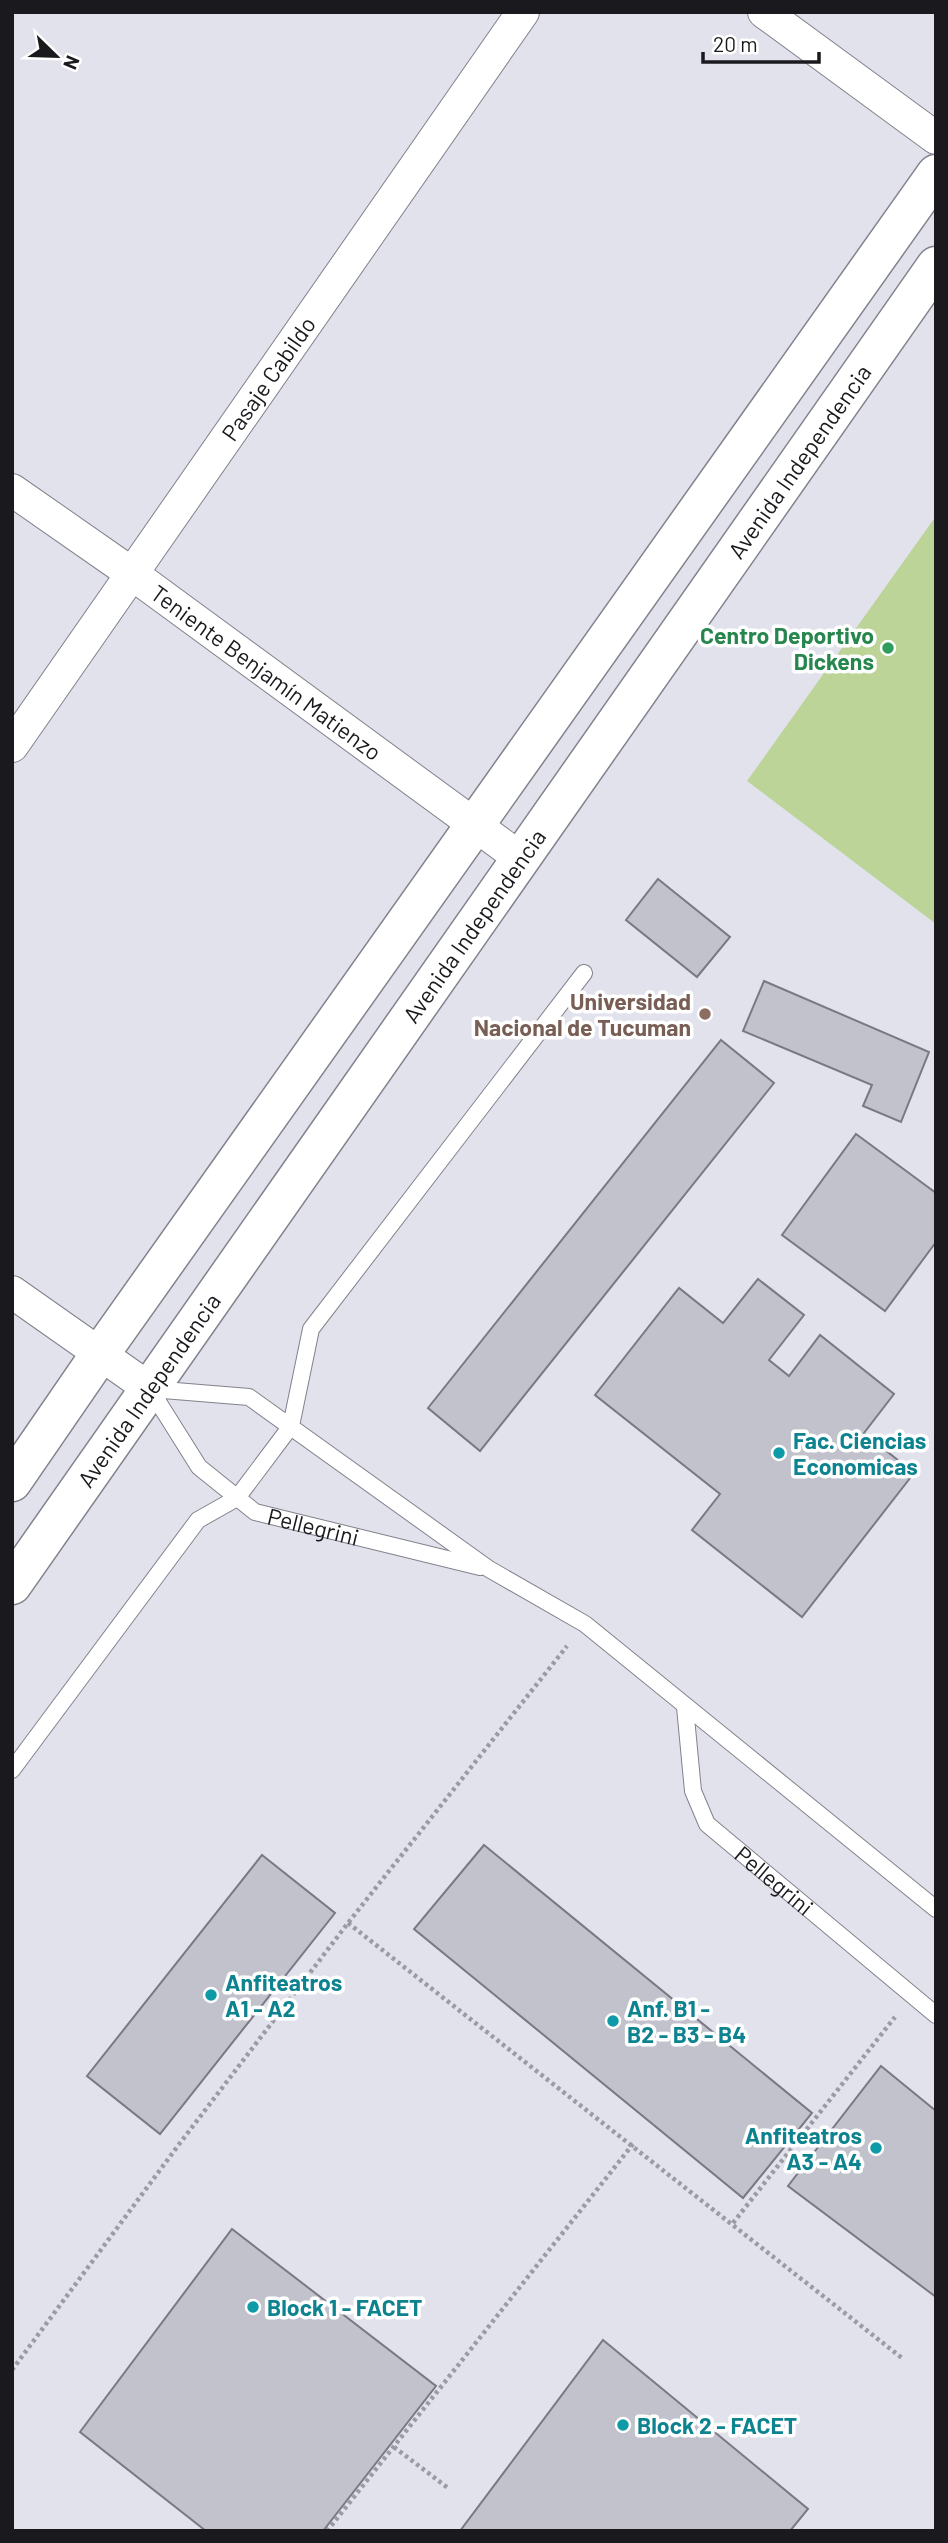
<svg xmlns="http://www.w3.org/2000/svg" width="948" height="2543" font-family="Barlow,sans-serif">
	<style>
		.green { fill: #bcd497 }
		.building { fill: #c2c2cd; stroke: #787983; stroke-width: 2 }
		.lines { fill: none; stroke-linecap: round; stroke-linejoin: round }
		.service-casing { stroke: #82828c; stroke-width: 18 }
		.minor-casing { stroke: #82828c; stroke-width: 34 }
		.secondary-casing { stroke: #82828c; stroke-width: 41 }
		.path { stroke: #9b9ba4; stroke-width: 4.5; stroke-dasharray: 3.5 3.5; stroke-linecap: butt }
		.service { stroke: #fff; stroke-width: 16 }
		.minor { stroke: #fff; stroke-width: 32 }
		.secondary { stroke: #fff; stroke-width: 38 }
		.leisure-dot { fill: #2e9e5b; stroke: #fff; stroke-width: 2.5 }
		.education-dot { fill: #8d6e63; stroke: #fff; stroke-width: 2.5 }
		.culture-dot { fill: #0f9aa8; stroke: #fff; stroke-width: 2.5 }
		.labels { text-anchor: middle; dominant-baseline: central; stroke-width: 7; stroke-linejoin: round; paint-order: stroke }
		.street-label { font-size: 23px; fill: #1a1a1e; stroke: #fff }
		.leisure-label { font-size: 23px; font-weight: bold; fill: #27864d; stroke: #fff; text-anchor: end }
		.education-label { font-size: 23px; font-weight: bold; fill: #785e54; stroke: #fff; text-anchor: end }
		.culture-label { font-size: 23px; font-weight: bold; fill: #0d838f; stroke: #fff; text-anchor: start }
	</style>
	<rect width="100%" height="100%" fill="#e2e2ed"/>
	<polygon class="green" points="936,516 936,924 747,781"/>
	<g class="building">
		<polygon points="658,879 730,937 697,977 626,920"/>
		<polygon points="764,981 929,1052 901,1122 863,1106 872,1085 743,1031"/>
		<polygon points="721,1040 774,1083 480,1451 428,1408"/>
		<polygon points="856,1134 936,1193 936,1242 885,1311 782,1235"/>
		<polygon points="758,1279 804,1315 769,1360 789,1376 820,1335 894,1394 864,1433 914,1473 802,1617 692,1530 720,1494 595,1395 679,1288 723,1323"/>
		<polygon points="484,1845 812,2113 743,2198 414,1929"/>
		<polygon points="262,1855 335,1913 160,2134 87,2076"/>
		<polygon points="881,2066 936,2111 936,2297 788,2186"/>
		<polygon points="232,2229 436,2386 323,2531 206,2531 80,2432"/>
		<polygon points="603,2340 808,2509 790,2531 460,2531"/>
	</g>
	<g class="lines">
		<defs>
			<g id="service">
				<path id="s1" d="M150 1389 199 1467 255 1512 480 1567"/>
				<polyline points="151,1389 249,1397 489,1569 585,1624 936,1909"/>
				<path id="s2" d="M685 1707 693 1791 707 1824 936 2015"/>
				<polyline points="12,1770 198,1520 237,1498 291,1426 311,1329 584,973"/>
			</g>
			<g id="minor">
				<polyline points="764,12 936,138"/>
				<path id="s3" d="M12 490 131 573 520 858"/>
				<path id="s4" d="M12 746 523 12"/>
				<polyline points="12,1292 150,1389"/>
			</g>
			<g id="secondary">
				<polyline points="12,1482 100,1354 936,174"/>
				<path id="s5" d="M12 1585 936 266"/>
			</g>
		</defs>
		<use href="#service" class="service-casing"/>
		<use href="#minor" class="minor-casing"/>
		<use href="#secondary" class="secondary-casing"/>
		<g class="path">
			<polyline points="348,1923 902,2358"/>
			<polyline points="733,2223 895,2017"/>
			<polyline points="12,2370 180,2143 348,1923 567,1646"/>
			<polyline points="394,2447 448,2488"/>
			<polyline points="327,2531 633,2144"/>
		</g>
		<use href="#service" class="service"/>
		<use href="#minor" class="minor"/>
		<use href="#secondary" class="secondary"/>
	</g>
	<circle class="leisure-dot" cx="888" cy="648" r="7"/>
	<circle class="education-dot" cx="705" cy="1014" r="7"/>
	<g class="culture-dot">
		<circle cx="779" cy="1453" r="7"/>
		<circle cx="211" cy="1995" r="7"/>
		<circle cx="613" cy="2021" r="7"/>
		<circle cx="876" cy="2148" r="7"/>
		<circle cx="253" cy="2307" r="7"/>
		<circle cx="623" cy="2425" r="7"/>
	</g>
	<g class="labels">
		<g class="street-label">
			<text stroke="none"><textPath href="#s4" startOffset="448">Pasaje Cabildo</textPath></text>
			<text stroke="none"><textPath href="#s5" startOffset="1372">Avenida Independencia</textPath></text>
			<text stroke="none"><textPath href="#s3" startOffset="313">Teniente Benjamín Matienzo</textPath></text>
			<text stroke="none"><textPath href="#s5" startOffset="805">Avenida Independencia</textPath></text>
			<text stroke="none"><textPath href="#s5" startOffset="238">Avenida Independencia</textPath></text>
			<text stroke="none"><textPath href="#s1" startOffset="224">Pellegrini</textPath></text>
			<text stroke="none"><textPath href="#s2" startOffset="208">Pellegrini</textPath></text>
		</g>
		<g class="leisure-label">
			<text x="874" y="635">Centro Deportivo<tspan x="874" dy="26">Dickens</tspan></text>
		</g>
		<g class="education-label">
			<text x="691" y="1001">Universidad<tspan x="691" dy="26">Nacional de Tucuman</tspan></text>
		</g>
		<g class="culture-label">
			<text x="793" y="1440">Fac. Ciencias<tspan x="793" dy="26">Economicas</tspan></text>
			<text x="225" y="1982">Anfiteatros<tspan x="225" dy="26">A1 - A2</tspan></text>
			<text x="627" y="2008">Anf. B1 -<tspan x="627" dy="26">B2 - B3 - B4</tspan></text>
			<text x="862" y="2135" text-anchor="end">Anfiteatros<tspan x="862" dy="26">A3 - A4</tspan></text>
			<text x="267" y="2307">Block 1 - FACET</text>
			<text x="637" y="2425">Block 2 - FACET</text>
		</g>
	</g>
	<rect width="948" height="2543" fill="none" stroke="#1a1a1e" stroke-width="28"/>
	<g transform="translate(56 56) rotate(113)" stroke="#ffffff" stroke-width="5" paint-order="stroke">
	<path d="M0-5L12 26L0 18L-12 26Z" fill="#1a1a1e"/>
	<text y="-10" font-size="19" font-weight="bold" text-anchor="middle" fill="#1a1a1e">N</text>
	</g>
	<path d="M703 52v10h116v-10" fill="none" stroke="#1a1a1e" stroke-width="3.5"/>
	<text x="713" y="52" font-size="21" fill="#1a1a1e" stroke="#ffffff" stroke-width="5" paint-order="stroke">20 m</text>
</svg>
